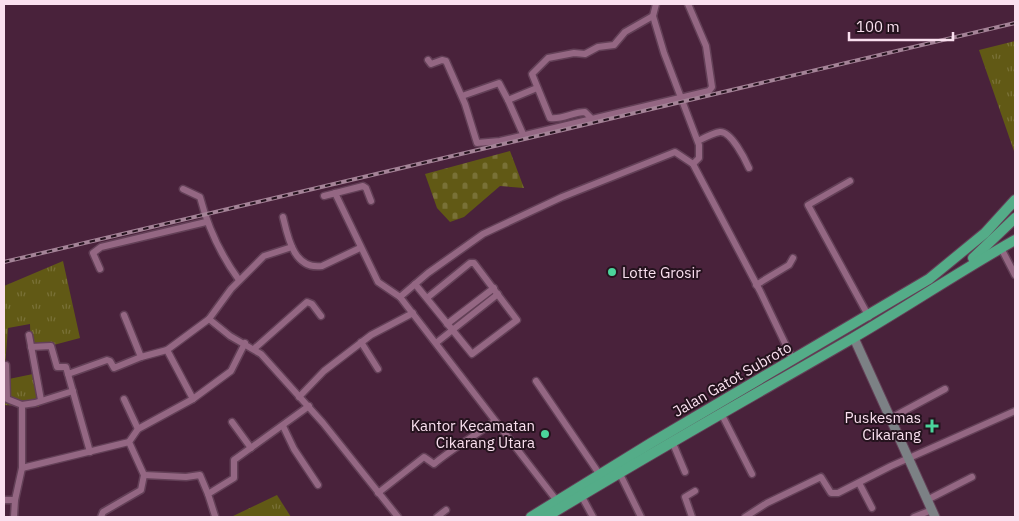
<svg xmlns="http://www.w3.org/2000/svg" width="1019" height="521" font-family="'IBM Plex Sans',sans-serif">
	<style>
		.grass { fill: url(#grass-tufts) }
		.cemetery { fill: url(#cemetery-stones) }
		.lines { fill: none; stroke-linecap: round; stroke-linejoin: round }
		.minor-casing { stroke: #634057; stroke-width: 9 }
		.secondary-casing { stroke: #634057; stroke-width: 11 }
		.trunk-casing { stroke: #634057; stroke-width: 12 }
		.minor { stroke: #946783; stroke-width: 6 }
		.secondary { stroke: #7c8185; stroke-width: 9 }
		.trunk { stroke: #54ac88; stroke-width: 10 }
		.rail-casing { stroke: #a48397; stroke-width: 4 }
		.rail { stroke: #25131e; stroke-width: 2; stroke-dasharray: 5.5; stroke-linecap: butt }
		.poi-dot { fill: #4bd49b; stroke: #25131e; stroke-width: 2 }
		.labels { text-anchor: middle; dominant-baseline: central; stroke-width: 4; stroke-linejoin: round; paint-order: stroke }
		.poi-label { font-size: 15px; fill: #fae0ef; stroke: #25131e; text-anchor: end }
		.street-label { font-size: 15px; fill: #fae0ef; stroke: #25131e }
	</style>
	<defs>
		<pattern id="grass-tufts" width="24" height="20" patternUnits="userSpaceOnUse" patternTransform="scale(1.25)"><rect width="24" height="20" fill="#615915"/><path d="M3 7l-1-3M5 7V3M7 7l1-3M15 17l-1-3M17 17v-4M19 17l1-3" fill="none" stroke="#797137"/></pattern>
		<pattern id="cemetery-stones" width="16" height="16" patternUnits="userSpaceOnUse" patternTransform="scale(1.25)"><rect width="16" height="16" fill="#615915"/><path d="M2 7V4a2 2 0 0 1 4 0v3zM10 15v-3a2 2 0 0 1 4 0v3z" fill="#797137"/></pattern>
	</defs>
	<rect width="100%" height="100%" fill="#49223b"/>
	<g class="grass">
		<polygon points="1015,41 1015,154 979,50"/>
		<polygon points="63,261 80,338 31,351 30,324 8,328 4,380 33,374 39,407 4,405 4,286"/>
		<polygon points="277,495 291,517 231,517"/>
	</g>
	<polygon class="cemetery" points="510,151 524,188 500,186 464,217 450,222 437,208 425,174"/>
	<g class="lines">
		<defs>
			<g id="minor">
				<polyline points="656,4 653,16 664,53 699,145 699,158 693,164"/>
				<polyline points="428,60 431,64 442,60 446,61 465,104 477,143 500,141 709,91 712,87 706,46 688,4"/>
				<polyline points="462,96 499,83 508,100"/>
				<path d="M592 119 585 112C573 112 562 120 550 118L532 74 548 58 574 53 585 54 598 47 614 45 625 32 653 16"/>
				<polyline points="523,134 508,100 537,88"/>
				<path d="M698 141C704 138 713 133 720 132 731 131 745 159 749 168"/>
				<polyline points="850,181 808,205 869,317"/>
				<path d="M183 189 200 197C208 228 220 254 239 280"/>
				<polyline points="335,193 378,282 400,297 557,501"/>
				<polyline points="324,196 363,186 366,188 371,201"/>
				<path d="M283 217C288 238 294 270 322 266L360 248"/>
				<polyline points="1001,248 1015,275"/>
				<polyline points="100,269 93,253 101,247 206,222"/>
				<polyline points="415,284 472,354 517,320 474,263 470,263 427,298"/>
				<polyline points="756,285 789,265 793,258"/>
				<polyline points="400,297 428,273 483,234 562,197 675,152 693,164 760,291 793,360"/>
				<polyline points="124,315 141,357"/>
				<polyline points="209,319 230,336 261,354 323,423 398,517"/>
				<polyline points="447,324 494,288"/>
				<polyline points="29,335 41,400"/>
				<polyline points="361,342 378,369"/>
				<polyline points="436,343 498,294"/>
				<polyline points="31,347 51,346 57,367 66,367 90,452"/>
				<polyline points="255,348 307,302 312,304 321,316"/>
				<polyline points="167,350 193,399"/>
				<polyline points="6,365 7,399 22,405"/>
				<polyline points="68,374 107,360 110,361 114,368 141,357 167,350 209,319 231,289 264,256 292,247"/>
				<polyline points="536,381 600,475"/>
				<polyline points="299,397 324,371 371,335 413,313"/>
				<polyline points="124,399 138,429"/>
				<polyline points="721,413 752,474"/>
				<polyline points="891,418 945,389"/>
				<polyline points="232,422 251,448"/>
				<polyline points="283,426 294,449 318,485"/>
				<polyline points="672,441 685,472"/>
				<polyline points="22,468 129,442"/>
				<polyline points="619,472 641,517"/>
				<polyline points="144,475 186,477 200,475 208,494"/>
				<polyline points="859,483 872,508"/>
				<path d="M378 493 424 457 434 464C453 448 475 436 495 421"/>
				<polyline points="581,495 593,517"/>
				<polyline points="4,500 15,500"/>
				<polyline points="927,500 972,477"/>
				<polyline points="215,516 208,494 234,478 234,460 309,406"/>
				<polyline points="14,517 15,500 22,468 22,405 35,403 73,391"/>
				<polyline points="101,517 103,512 141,490 144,475 129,442 138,429 193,399 231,371 245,343"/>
				<polyline points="437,517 446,510"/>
				<polyline points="692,517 685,497 695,491"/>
				<polyline points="745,517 767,503 821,477 831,493 838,493 891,466 1015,411"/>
				<polyline points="914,517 932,510"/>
			</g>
			<polyline id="secondary" points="854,338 935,517"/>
			<g id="trunk">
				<polyline points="973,258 1015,218"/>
				<polyline points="531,517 651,443 929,279 985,233 1015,200"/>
				<path d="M546 517C647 455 751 397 853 338 908 306 960 271 1015 240"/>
			</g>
		</defs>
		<use href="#minor" class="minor-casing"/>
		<use href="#secondary" class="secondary-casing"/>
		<use href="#trunk" class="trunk-casing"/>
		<use href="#minor" class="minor"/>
		<use href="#secondary" class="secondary"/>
		<use href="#trunk" class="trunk"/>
		<defs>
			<polyline id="rail" points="4,262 1015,23"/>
		</defs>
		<use href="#rail" class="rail-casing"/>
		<use href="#rail" class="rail"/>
	</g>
	<g class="poi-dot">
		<circle cx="612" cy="272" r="5"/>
		<path d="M929.5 418.5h5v5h5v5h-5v5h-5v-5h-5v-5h5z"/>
		<circle cx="545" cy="434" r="5"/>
	</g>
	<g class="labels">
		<g class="poi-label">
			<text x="622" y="272" text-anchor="start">Lotte Grosir</text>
			<text x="921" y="417">Puskesmas<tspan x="921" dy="17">Cikarang</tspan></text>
			<text x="535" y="425">Kantor Kecamatan<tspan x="535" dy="17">Cikarang Utara</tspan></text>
		</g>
		<g class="street-label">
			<text transform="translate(732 379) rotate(-30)">Jalan Gatot Subroto</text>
		</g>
	</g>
	<rect width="1019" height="521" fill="none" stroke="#fae0ef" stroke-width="10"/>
	<path d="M849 32v8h104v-8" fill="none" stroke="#fae0ef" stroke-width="2.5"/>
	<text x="856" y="32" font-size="15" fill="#fae0ef" stroke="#25131e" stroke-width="4" paint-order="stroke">100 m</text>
</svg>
